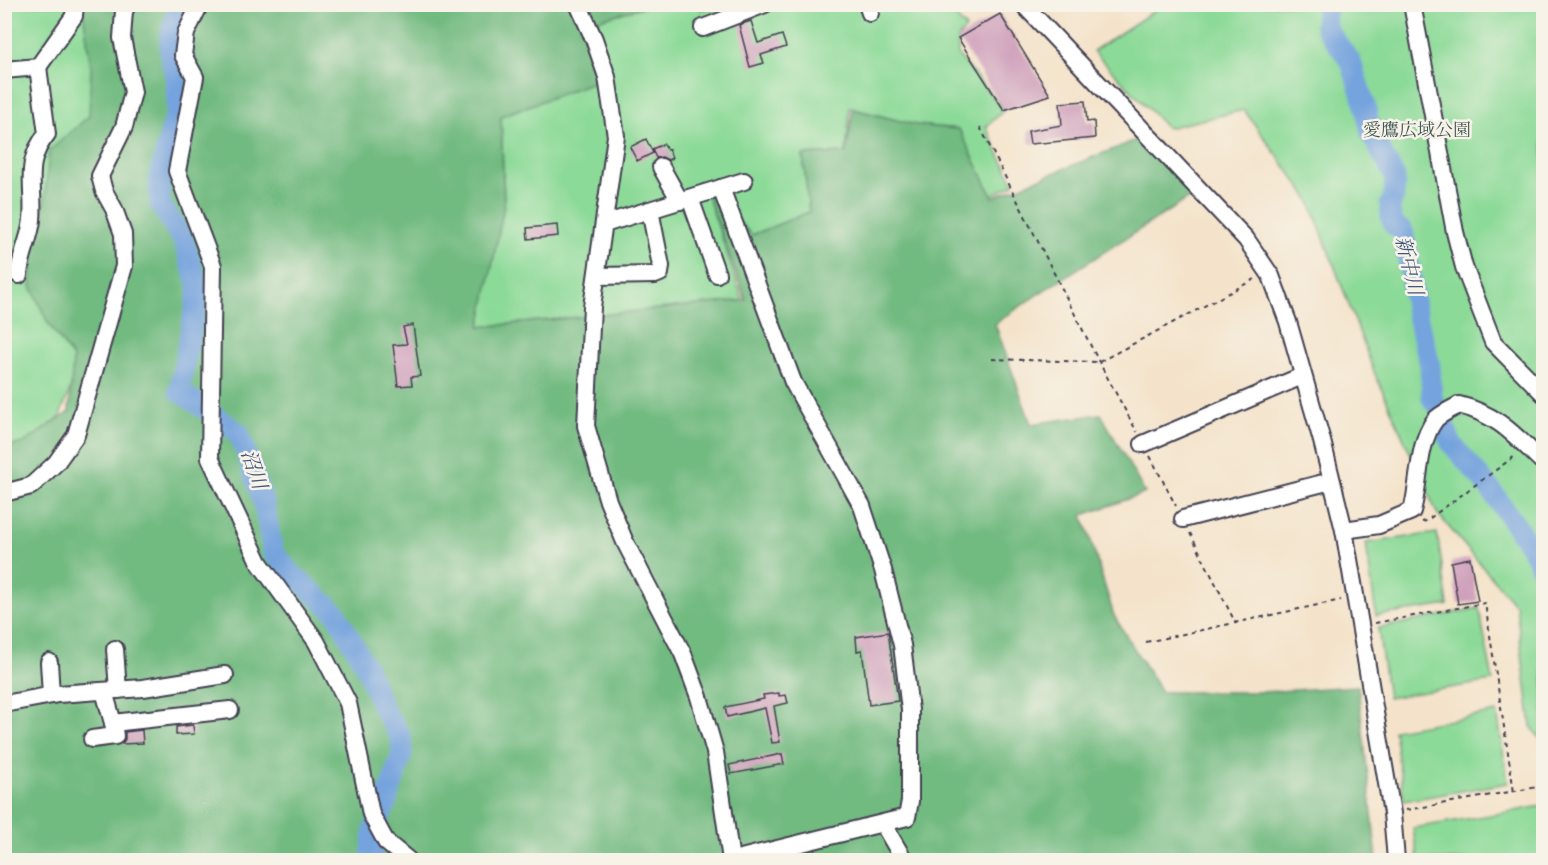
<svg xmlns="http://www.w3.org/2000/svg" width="1548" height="865" font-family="'Sorts Mill Goudy','Noto Serif JP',serif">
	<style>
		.green { fill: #8cda98; stroke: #577e6a; stroke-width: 1.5 }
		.forest { fill: #71ba80; stroke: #4a6e5e; stroke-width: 1.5 }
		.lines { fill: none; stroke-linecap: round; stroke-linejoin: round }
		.river { stroke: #74a3dd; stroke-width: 21 }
		.building { fill: #cfa0bb }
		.minor-casing { stroke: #423f50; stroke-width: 20 }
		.path { stroke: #423f50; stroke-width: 2; stroke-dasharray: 4.5 4.5; stroke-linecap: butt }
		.minor { stroke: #fff; stroke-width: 16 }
		.labels { text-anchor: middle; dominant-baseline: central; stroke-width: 5; stroke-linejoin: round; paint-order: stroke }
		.park-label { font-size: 18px; fill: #425957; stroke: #f7f3e8 }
		.water-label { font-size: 20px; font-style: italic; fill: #43567c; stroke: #f7f3e8 }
	</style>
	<rect width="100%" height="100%" fill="#f7f3e8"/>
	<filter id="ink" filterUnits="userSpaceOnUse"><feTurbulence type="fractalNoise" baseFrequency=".0167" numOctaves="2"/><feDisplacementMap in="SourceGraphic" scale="12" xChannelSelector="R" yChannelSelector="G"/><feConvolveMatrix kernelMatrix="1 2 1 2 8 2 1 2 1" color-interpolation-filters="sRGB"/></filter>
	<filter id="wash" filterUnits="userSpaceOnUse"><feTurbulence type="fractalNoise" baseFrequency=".008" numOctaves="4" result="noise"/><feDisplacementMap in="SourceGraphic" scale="24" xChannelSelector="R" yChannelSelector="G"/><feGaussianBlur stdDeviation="1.35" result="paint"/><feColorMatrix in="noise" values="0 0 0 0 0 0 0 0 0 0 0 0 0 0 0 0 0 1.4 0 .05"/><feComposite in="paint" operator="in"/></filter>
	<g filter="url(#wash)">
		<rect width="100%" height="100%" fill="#f4e3ca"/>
		<g class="green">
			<polygon points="650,4 699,5 701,10 723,4 962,5 952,13 966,28 958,38 958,55 1004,110 986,127 1014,184 988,197 959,129 916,125 850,108 846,153 803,155 809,212 752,235 707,194 743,301 479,327 504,202 501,116 601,79 597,20"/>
			<polygon points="5,5 94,5 81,361 34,483 5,488"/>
			<polygon points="1163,5 1543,5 1543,743 1531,726 1516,606 1437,513 1375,374 1309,199 1244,110 1167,128 1093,51"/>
			<polygon points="1437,533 1448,605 1376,616 1366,543"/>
			<polygon points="1479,608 1493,681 1388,698 1378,628"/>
			<polygon points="1497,712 1508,783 1404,801 1394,730"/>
			<polygon points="1543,806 1543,860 1418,860 1413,828"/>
		</g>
		<polygon class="forest" points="82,5 650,5 597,20 607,77 501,116 504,206 480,327 746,300 705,189 752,235 809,212 803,155 846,153 853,109 916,125 959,129 993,197 1149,135 1200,191 1041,292 995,324 1031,424 1101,414 1145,493 1083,515 1114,616 1161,692 1262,692 1358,686 1377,860 5,860 5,447 23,443 69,412 73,358 48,323 31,286 33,236 45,201 49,151 89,116 91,68"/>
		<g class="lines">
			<g class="river">
				<polyline points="179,4 170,37 170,55 176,79 177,110 159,176 160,204 183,240 199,288 179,391 239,433 264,504 273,552 290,572 336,613 367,669 383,709 401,737 402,753 386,804 374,830 371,860"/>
				<polyline points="1327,4 1325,27 1351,62 1366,109 1371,134 1395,177 1394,196 1390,205 1391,217 1394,225 1403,231 1411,276 1415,308 1430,365 1432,398 1434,402"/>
				<polyline points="1442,419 1451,443 1491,490 1532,549 1544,573"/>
			</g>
		</g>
		<g id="blocks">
			<g class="building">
				<polygon points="1000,14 1050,95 1004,110 958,38"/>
				<polygon points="751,21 758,43 782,35 786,47 761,55 764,63 750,67 739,25"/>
				<polygon points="1085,101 1087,122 1094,121 1095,138 1030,144 1028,131 1062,125 1060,103"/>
				<polygon points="646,139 653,153 637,161 630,147"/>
				<polygon points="664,144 667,150 669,149 672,158 668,160 662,157 656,158 652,149"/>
				<polygon points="557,225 558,236 528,239 527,228"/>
				<polygon points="413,325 420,376 411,377 412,385 398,386 393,345 407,344 403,327"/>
				<polygon points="1470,558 1478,601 1458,604 1451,562"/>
				<polygon points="888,632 898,701 869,705 862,650 857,651 856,637"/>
				<polygon points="779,693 779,696 786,695 788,703 774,706 780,742 772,743 765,708 727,717 725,707 764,699 763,695"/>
				<polygon points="193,725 194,734 176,735 176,727"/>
				<polygon points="142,730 143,743 122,744 125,739 125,732"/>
				<polygon points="782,754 784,764 731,774 729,765"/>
			</g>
		</g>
	</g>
	<g filter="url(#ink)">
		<use href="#blocks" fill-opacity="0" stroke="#423f50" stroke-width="1.5"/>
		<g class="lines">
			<defs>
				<g id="minor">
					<polyline points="200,4 186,33 183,55 195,77 177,171 213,266 210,458 259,562 316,641 348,703 371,814 386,842 408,860"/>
					<polyline points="578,4 594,39 607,77 616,136 592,307 586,426 608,501 625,542 683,654 699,697 715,752 731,860"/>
					<polyline points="867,4 870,13"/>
					<polyline points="1023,4 1246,239 1271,276 1288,322 1322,441 1344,530 1392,813 1396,860"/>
					<polyline points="1412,4 1455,232 1464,267 1493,342 1544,394"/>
					<polyline points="703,28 765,4"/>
					<polyline points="38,67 74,16 75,4"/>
					<path d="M4 70 38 67 47 134C23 163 35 187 32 220 30 239 20 256 19 275"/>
					<polyline points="661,167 680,201"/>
					<polyline points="721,188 793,382 862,506 883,570 902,645 910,710 910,801 907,817 733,860"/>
					<polyline points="690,198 717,274"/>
					<polyline points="604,224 744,181"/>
					<polyline points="597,276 655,275 660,273 661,266 650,210"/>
					<polyline points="1143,444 1302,376"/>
					<polyline points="4,493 31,486 56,463 76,435 124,266 123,234 114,209 104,191 100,176 124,127 133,92 122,38 124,11 128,4"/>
					<polyline points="1183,519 1331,481"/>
					<path d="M1344 530 1379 525 1412 511C1420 483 1417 444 1435 420 1440 414 1452 409 1459 405 1499 415 1515 436 1544 463"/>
					<polyline points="115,649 118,690"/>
					<polyline points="49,662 51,695"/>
					<polyline points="104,691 113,723 230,710"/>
					<polyline points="4,704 58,694 143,688 225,675"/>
					<polyline points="92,739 115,736 113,723"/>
					<polyline points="883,824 904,860"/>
				</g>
			</defs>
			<use href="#minor" class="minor-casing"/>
			<g class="path">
				<polyline points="980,127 1099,362 1137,432"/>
				<polyline points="992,359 1099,362 1255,279"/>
				<polyline points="1150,456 1176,506"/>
				<polyline points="1422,522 1426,521 1515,456"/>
				<polyline points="1190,533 1236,624"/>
				<polyline points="1375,623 1485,603 1514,792"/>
				<polyline points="1146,642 1341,600"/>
				<polyline points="1406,810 1538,787 1544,791"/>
			</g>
			<use href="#minor" class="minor"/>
		</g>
	</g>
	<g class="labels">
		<g class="park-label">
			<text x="1417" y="132">愛鷹広域公園</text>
		</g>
		<g class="water-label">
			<text transform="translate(1407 266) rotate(76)">新中川</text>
			<text transform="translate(252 470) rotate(71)">沼川</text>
		</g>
	</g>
	<rect width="1548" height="865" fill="none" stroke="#f7f3e8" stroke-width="24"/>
</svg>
